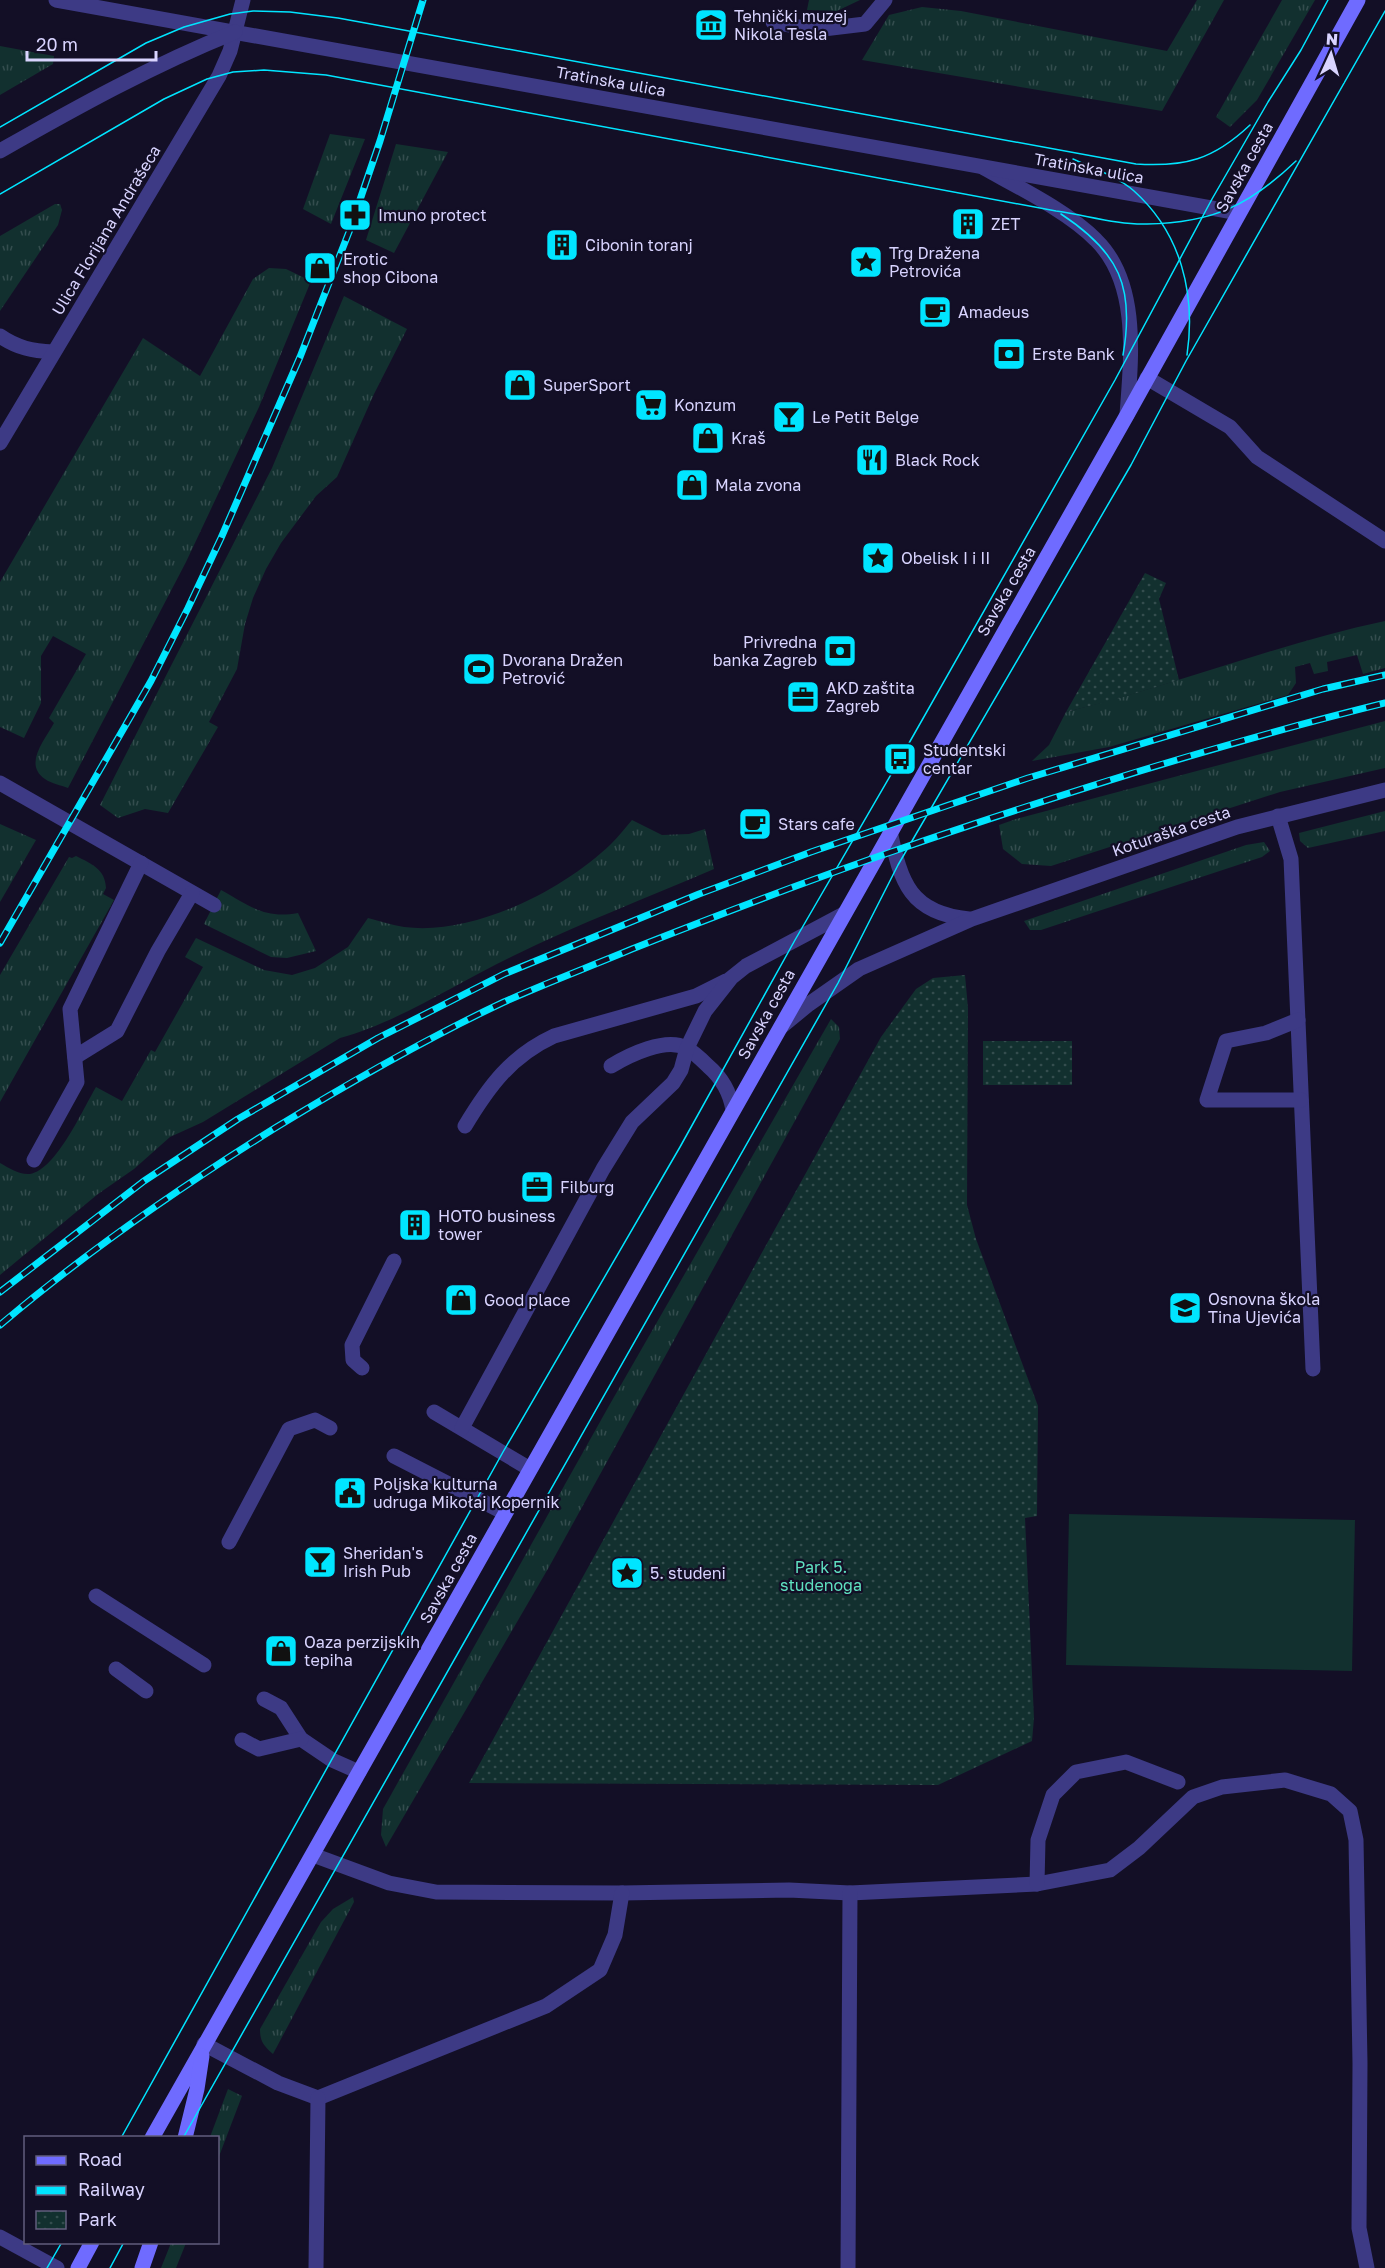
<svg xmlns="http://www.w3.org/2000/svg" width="1385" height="2268" font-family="'Golos Text',sans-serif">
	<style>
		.grass { fill: url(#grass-tufts) }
		.park { fill: url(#park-dots) }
		.pitch { fill: #12302f }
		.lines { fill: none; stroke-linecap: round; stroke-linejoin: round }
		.service { stroke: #3d3a85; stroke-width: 15 }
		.minor { stroke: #3d3a85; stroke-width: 15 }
		.tertiary { stroke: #3d3a85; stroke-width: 15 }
		.secondary { stroke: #6f6bff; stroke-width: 15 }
		.tram { stroke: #00e5ff; stroke-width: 1.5 }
		.rail-casing { stroke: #00e5ff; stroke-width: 7 }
		.rail { stroke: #130f26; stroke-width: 4.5; stroke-dasharray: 14; stroke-linecap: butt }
		.labels { text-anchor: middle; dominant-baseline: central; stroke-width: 4.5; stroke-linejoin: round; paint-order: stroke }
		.poi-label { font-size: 16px; fill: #d9d4ff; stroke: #130f26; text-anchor: start }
		.street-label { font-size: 16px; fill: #d9d4ff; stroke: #130f26 }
		.park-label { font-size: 16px; fill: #5fe0c0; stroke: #130f26 }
	</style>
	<defs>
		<pattern id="grass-tufts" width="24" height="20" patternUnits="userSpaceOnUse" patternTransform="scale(1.5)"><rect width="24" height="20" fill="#12302f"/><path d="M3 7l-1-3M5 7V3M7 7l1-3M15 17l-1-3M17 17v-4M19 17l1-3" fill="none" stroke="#344d4e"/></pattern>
		<pattern id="park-dots" width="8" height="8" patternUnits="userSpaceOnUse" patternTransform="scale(1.5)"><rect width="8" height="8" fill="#12302f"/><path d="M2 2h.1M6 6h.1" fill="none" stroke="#344d4e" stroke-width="1.8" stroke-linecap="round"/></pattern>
	</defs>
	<rect width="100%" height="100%" fill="#130f26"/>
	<g class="grass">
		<polygon points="809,0 860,0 837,11 807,10"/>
		<polygon points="1197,0 1224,0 1162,111 862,60 889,15 922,7 961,11 1167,51"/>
		<polygon points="1282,0 1315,0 1257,100 1230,127 1216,117"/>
		<polygon points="0,46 54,56 53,64 0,95"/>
		<polygon points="330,134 365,139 331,224 303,209"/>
		<polygon points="396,144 448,152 394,253 366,240"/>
		<polygon points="55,204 60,204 62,210 58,225 0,311 0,236"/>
		<path d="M269 268 286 269 311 281 259 407 186 562 68 788C61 785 52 784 45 779 23 764 45 740 54 723L49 718 86 654 53 636 41 656V703L24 738 0 727V582L143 338 200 376 253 279Z"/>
		<polygon points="344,296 407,329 374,394 337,477 316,496 281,543 266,569 253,598 245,624 237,669 209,722 218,727 168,813 145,809 118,818 100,805 272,468"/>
		<path d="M1385 621V668L1363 674 1357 655 1327 662 1328 671 1314 674 1310 663 1295 667 1296 683 1288 695 1109 747 1032 761 1049 745 1066 712C1173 686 1277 644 1385 621Z"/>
		<polygon points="1385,721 1385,768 1280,792 1051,866 1022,864 1003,849 999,825 1016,819"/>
		<polygon points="1385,811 1385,831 1308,848 1300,841 1299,833"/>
		<path d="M632 820 662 835 689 834 705 829 714 869C647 898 578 924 513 956 458 982 397 1023 340 1038L203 1122 170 1137 134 1169 98 1194 0 1275V1163C9 1168 19 1175 30 1174 56 1170 83 1109 96 1087L122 1101 151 1050 155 1052 203 967 185 957 196 938 264 970 292 975 315 968 348 947 368 918C380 921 392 925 404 927 473 936 562 891 611 844 618 837 625 828 632 820Z"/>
		<polygon points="0,824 36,840 0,902"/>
		<polygon points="1264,842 1270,851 1262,857 1041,930 1030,930 1024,921 1246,845"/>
		<path d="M76 856C92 864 105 869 106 888L103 894 114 900 0 1102V975L69 857 72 858Z"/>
		<path d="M221 890C250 906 264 919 298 913L316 951 287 958 271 957 204 924Z"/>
		<polygon points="831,1019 839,1027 840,1039 549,1567 386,1847 381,1835 383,1809 610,1404"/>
		<path d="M353 1897 354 1902 273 2054C264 2046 260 2042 260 2029L321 1922 333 1909Z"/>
		<polygon points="228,2089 242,2096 218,2159 218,2138 210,2137"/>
		<polygon points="171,2243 186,2243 176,2268 161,2268"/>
	</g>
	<g class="park">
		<polygon points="1145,573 1166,583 1159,599 1179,680 1110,701 1066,712"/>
		<polygon points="965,975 968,1008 967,1205 976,1239 1038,1406 1037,1516 1025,1518 1034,1718 1032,1741 938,1785 469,1783 881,1037 916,989 933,978"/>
		<rect x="983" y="1041" width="89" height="44"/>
	</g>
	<polygon class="pitch" points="1069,1514 1355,1520 1352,1671 1066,1665"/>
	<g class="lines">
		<g class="service">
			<polyline points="773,22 815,30 865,24 885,0"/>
			<path d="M984 168C1018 187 1069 212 1096 240 1140 283 1131 359 1127 415"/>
			<path d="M0 336C17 348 33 351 53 352"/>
			<polyline points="1147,378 1230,427 1257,457 1385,541"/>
			<polyline points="0,783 214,905"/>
			<polyline points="1278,816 1291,859 1313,1369"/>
			<polyline points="1298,1020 1266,1033 1226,1041 1207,1100 1301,1100"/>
			<polyline points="75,1057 117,1031 158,951 192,893"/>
			<path d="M611 1066C629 1055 666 1037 686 1048 694 1052 702 1060 708 1066 722 1078 730 1092 733 1110"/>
			<path d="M465 1126C489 1086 511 1056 554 1036L696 996 726 981"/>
			<polyline points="34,1160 77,1082 70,1009 141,863"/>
			<polyline points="362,1368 353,1360 352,1345 394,1261"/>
			<polyline points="434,1412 530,1469"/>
			<polyline points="462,1428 603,1169 632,1122 673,1083 681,1070 687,1048 705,1011 731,978 746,966 844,914"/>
			<polyline points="394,1456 505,1513"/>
			<polyline points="229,1542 289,1429 315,1420 330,1428"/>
			<polyline points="96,1596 204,1665"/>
			<polyline points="116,1669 146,1691"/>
			<polyline points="264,1699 281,1708 301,1739 332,1760 359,1772"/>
			<polyline points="242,1740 259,1749 301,1739"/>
			<polyline points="313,1855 389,1883 436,1892 622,1893 789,1890 850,1893 1037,1884 1110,1870 1139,1848 1193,1797 1222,1787 1285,1780 1331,1794 1350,1811 1356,1840 1360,2063 1359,2228 1367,2268"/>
			<polyline points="1037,1884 1038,1840 1053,1795 1076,1772 1126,1762 1178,1782"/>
			<polyline points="204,2044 278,2083 318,2098 546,2006 600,1970 615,1935 622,1893"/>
			<polyline points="0,2237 57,2268"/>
			<polyline points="316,2268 318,2098"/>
			<polyline points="848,2268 850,1893"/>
		</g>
		<g class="minor">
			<polyline points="0,443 219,76 230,51 243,0"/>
			<path d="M890 831C901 883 910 913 969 919"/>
			<polyline points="781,1027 809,1004 859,969 972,919 1237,827 1385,790"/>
		</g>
		<g class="tertiary">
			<polyline points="56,0 1239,213"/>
			<path d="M0 151C77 107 153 65 235 32"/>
		</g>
		<g class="secondary">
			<polyline points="152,2138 1127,415 1358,0"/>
			<polyline points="185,2138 197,2089 202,2056"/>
			<polyline points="78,2268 92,2242"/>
			<polyline points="142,2268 151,2242"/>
		</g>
		<g class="tram">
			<path d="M0 127 146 43 184 27 230 14 253 11 290 12 338 18 1136 164C1185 167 1213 160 1250 125"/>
			<path d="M1073 159C1093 168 1118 177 1134 191 1181 233 1196 294 1187 355"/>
			<path d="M0 194 164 99 207 79 233 72 264 70 326 75 1056 211C1085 215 1118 225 1147 224 1213 223 1250 205 1296 161"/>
			<path d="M1061 214C1119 252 1135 287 1123 355"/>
			<polyline points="121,2138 503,1452 680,1147 795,940 900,759 1115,380 1212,199 1268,102 1301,50 1328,0"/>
			<polyline points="183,2138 838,983 898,865 1131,465 1186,361 1385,11"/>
			<polyline points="47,2268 62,2242"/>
			<polyline points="110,2268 124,2242"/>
		</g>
		<defs>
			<g id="rail">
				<polyline points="0,943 151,681 188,608 221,538 300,357 349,232 380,141 423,0"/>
				<polyline points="0,1292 144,1181 238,1119 378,1038 504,974 699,894 811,852 1028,778 1323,689 1385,675"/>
				<path d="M0 1325C86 1252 179 1188 275 1128 349 1083 425 1039 504 1002 546 983 589 967 632 949 718 915 804 882 891 852 1054 796 1218 744 1385 703"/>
			</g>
		</defs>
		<use href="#rail" class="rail-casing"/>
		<use href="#rail" class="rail"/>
	</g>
	<defs>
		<symbol id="museum-square" viewBox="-11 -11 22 22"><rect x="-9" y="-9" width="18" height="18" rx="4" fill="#00e5ff" stroke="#130f26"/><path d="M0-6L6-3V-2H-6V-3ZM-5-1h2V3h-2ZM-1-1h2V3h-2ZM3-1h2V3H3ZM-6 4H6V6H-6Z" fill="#111"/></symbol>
		<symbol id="pharmacy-square" viewBox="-11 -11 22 22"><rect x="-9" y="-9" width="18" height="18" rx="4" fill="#00e5ff" stroke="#130f26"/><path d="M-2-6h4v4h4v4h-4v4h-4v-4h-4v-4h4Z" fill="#111"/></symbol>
		<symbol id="building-square" viewBox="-11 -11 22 22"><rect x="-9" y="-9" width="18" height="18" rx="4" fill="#00e5ff" stroke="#130f26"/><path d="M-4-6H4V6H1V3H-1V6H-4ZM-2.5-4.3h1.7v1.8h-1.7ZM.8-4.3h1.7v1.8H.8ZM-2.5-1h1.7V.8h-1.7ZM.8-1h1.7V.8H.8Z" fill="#111"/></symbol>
		<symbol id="sight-square" viewBox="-11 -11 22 22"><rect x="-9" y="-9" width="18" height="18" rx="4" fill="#00e5ff" stroke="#130f26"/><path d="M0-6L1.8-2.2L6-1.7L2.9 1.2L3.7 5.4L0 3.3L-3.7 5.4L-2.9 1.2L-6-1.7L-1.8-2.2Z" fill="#111"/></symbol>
		<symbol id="shop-square" viewBox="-11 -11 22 22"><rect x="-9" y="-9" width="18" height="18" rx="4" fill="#00e5ff" stroke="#130f26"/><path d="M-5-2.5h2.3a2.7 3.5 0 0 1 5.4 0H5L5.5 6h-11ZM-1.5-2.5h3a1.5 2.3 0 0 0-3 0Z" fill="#111"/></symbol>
		<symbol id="cafe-square" viewBox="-11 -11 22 22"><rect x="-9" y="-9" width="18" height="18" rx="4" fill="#00e5ff" stroke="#130f26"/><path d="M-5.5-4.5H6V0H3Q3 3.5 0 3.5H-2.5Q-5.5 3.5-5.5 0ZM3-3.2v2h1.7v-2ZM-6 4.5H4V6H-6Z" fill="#111"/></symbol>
		<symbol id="bank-square" viewBox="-11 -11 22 22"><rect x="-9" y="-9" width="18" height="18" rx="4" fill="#00e5ff" stroke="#130f26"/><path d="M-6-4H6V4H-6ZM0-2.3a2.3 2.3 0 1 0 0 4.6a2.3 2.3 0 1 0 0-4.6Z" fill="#111"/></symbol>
		<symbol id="supermarket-square" viewBox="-11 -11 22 22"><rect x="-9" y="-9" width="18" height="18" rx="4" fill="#00e5ff" stroke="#130f26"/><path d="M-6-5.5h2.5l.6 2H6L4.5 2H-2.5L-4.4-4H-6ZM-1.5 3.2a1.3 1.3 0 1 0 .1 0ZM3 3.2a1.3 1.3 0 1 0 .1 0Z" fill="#111"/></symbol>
		<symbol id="bar-square" viewBox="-11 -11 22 22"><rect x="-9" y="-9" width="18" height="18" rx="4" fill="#00e5ff" stroke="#130f26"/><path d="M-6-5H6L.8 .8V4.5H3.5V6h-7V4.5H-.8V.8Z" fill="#111"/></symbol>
		<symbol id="restaurant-square" viewBox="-11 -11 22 22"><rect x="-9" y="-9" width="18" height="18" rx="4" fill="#00e5ff" stroke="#130f26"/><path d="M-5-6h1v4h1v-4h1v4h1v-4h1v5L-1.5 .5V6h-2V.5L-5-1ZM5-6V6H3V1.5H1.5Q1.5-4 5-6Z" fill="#111"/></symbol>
		<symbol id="stadium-square" viewBox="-11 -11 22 22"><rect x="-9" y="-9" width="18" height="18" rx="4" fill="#00e5ff" stroke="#130f26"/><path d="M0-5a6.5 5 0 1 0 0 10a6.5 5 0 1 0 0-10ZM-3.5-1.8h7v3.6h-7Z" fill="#111"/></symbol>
		<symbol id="office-square" viewBox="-11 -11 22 22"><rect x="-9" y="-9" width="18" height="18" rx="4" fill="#00e5ff" stroke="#130f26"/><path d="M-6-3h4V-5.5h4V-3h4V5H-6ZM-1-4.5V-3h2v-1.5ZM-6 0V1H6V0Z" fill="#111"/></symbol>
		<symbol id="bus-square" viewBox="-11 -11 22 22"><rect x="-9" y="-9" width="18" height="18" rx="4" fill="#00e5ff" stroke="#130f26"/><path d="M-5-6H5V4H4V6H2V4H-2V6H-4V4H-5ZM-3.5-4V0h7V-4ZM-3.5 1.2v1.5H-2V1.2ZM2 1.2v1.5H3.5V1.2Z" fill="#111"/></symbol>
		<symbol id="school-square" viewBox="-11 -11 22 22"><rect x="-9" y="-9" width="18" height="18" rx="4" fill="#00e5ff" stroke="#130f26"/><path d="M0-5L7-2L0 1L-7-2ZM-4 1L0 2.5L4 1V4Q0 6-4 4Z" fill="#111"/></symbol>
		<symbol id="civic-square" viewBox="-11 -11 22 22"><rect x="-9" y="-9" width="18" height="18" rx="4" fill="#00e5ff" stroke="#130f26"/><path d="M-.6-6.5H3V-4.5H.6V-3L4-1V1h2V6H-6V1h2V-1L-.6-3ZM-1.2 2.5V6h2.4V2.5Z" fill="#111"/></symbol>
	</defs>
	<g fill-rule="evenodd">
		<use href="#museum-square" x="692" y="6" width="38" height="38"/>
		<use href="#pharmacy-square" x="336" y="196" width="38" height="38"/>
		<use href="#building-square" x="949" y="205" width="38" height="38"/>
		<use href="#building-square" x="543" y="226" width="38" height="38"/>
		<use href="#sight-square" x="847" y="243" width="38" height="38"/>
		<use href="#shop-square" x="301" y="249" width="38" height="38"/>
		<use href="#cafe-square" x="916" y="293" width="38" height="38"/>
		<use href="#bank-square" x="990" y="335" width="38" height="38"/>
		<use href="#shop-square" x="501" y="366" width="38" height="38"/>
		<use href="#supermarket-square" x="632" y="386" width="38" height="38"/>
		<use href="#bar-square" x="770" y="398" width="38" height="38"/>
		<use href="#shop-square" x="689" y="419" width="38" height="38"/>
		<use href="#restaurant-square" x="853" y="441" width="38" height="38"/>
		<use href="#shop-square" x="673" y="466" width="38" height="38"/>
		<use href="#sight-square" x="859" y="539" width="38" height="38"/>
		<use href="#bank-square" x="821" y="632" width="38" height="38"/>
		<use href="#stadium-square" x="460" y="650" width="38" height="38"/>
		<use href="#office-square" x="784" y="678" width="38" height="38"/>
		<use href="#bus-square" x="881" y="740" width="38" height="38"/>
		<use href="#cafe-square" x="736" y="805" width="38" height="38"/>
		<use href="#office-square" x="518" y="1168" width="38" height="38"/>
		<use href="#building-square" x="396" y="1206" width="38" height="38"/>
		<use href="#shop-square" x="442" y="1281" width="38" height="38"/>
		<use href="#school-square" x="1166" y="1289" width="38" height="38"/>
		<use href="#civic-square" x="331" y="1474" width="38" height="38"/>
		<use href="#bar-square" x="301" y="1543" width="38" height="38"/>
		<use href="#sight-square" x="608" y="1554" width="38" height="38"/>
		<use href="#shop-square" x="262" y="1632" width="38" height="38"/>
	</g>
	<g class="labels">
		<g class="poi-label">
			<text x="734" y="16">Tehnički muzej<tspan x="734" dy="18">Nikola Tesla</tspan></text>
			<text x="378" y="215">Imuno protect</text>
			<text x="991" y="224">ZET</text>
			<text x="585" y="245">Cibonin toranj</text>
			<text x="889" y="253">Trg Dražena<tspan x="889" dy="18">Petrovića</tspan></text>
			<text x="343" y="259">Erotic<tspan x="343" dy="18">shop Cibona</tspan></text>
			<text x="958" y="312">Amadeus</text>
			<text x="1032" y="354">Erste Bank</text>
			<text x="543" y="385">SuperSport</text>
			<text x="674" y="405">Konzum</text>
			<text x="812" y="417">Le Petit Belge</text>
			<text x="731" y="438">Kraš</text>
			<text x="895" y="460">Black Rock</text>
			<text x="715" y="485">Mala zvona</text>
			<text x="901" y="558">Obelisk I i II</text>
			<text x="817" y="642" text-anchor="end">Privredna<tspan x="817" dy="18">banka Zagreb</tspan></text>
			<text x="502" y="660">Dvorana Dražen<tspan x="502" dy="18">Petrović</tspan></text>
			<text x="826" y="688">AKD zaštita<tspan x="826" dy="18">Zagreb</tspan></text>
			<text x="923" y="750">Studentski<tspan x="923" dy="18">centar</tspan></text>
			<text x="778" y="824">Stars cafe</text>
			<text x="560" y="1187">Filburg</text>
			<text x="438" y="1216">HOTO business<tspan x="438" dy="18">tower</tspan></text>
			<text x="1208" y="1299">Osnovna škola<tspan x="1208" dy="18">Tina Ujevića</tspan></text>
			<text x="484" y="1300">Good place</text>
			<text x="373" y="1484">Poljska kulturna<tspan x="373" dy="18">udruga Mikołaj Kopernik</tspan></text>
			<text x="343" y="1553">Sheridan's<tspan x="343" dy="18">Irish Pub</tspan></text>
			<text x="650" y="1573">5. studeni</text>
			<text x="304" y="1642">Oaza perzijskih<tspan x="304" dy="18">tepiha</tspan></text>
		</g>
		<g class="street-label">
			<text transform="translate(611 81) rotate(10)">Tratinska ulica</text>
			<text transform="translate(1244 167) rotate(-61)">Savska cesta</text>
			<text transform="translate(1089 168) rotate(10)">Tratinska ulica</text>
			<text transform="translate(106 230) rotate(-59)">Ulica Florijana Andrašeca</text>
			<text transform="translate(1006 591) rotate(-60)">Savska cesta</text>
			<text transform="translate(1171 831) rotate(-19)">Koturaška cesta</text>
			<text transform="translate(766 1014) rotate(-61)">Savska cesta</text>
			<text transform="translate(448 1578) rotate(-61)">Savska cesta</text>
		</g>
		<g class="park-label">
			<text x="821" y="1567">Park 5.<tspan x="821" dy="18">studenoga</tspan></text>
		</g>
	</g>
	<rect x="24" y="2136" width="195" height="108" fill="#130f26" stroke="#625e7d" stroke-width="1.5"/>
	<rect x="36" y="2156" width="30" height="9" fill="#6f6bff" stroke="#625e7d" stroke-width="1.5"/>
	<text x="78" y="2166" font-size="18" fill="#d9d4ff">Road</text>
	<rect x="36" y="2186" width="30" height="9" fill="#00e5ff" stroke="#625e7d" stroke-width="1.5"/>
	<text x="78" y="2196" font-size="18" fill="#d9d4ff">Railway</text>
	<rect x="36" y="2211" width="30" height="18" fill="url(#park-dots)" stroke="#625e7d" stroke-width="1.5"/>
	<text x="78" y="2226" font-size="18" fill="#d9d4ff">Park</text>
	<g transform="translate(1331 54) rotate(4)" stroke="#130f26" stroke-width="4.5" paint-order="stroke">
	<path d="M0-4.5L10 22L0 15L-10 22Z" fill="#d9d4ff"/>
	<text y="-9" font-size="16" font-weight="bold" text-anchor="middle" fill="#d9d4ff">N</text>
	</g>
	<path d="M27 51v9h129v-9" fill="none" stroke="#d9d4ff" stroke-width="3"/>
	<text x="36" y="51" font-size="18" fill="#d9d4ff" stroke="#130f26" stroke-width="4.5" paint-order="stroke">20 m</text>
</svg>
